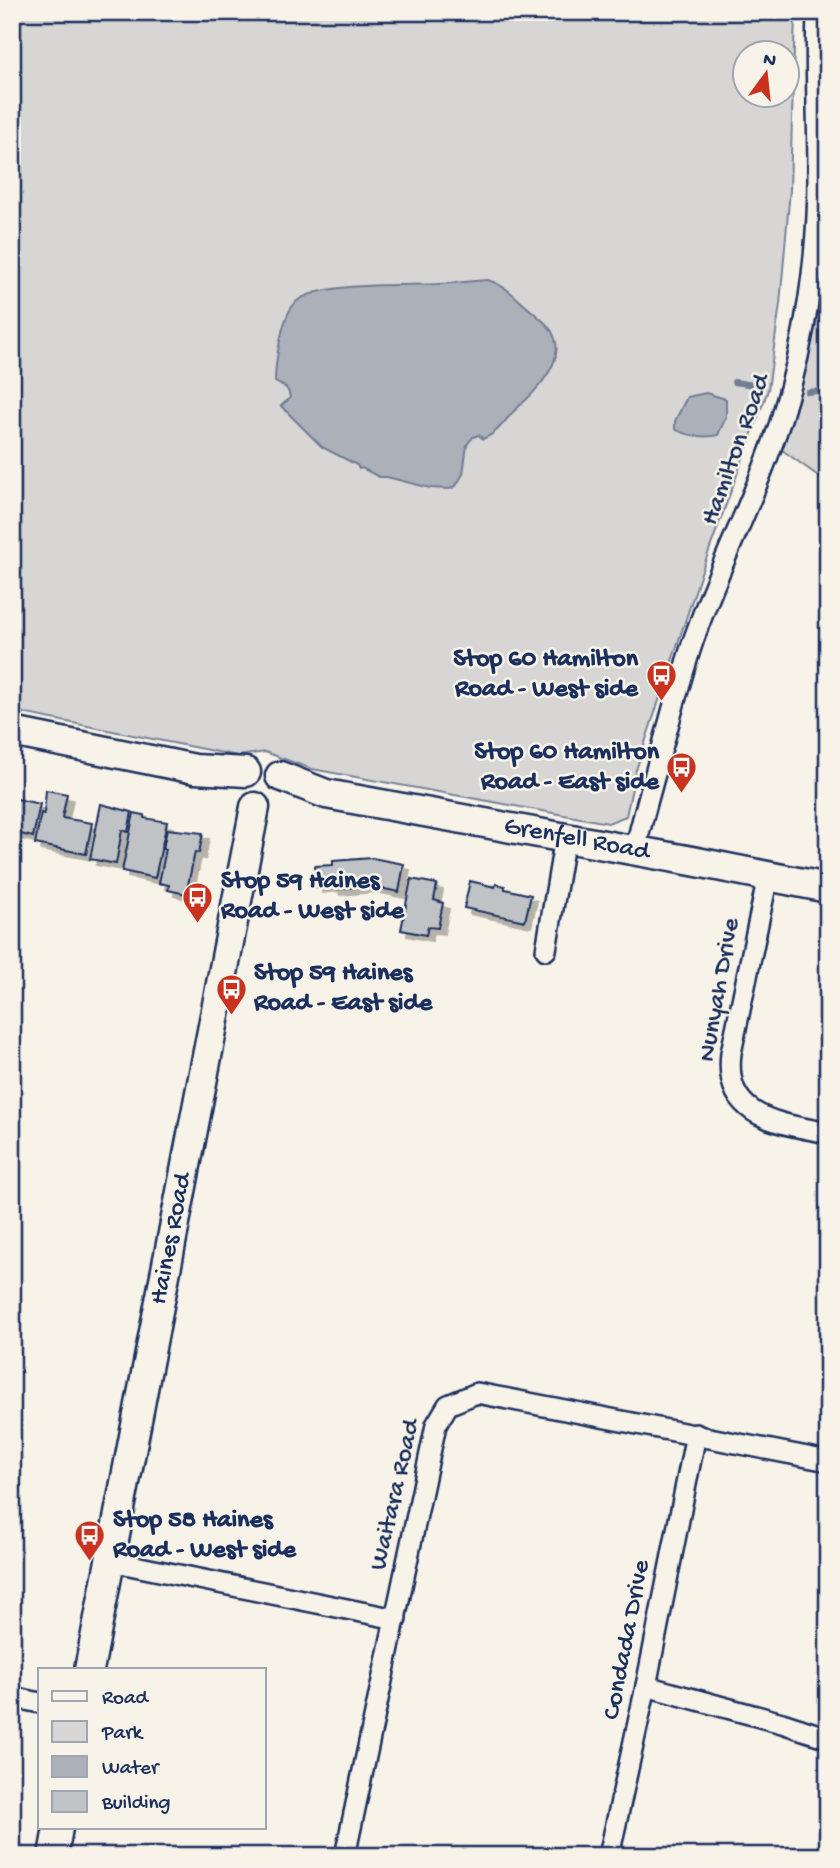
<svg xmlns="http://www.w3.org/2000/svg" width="840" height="1868" font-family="'Gochi Hand',sans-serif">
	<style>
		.green { fill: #d7d6d4; stroke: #798299; stroke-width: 2; fill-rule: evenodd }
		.water { fill: #acb0b9; stroke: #727c95; stroke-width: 2 }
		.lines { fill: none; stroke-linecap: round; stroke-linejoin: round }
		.stream { stroke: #727c95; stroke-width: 6 }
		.building { fill: #c0c3c5; stroke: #1b2f5e; stroke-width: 2; filter: url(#shadow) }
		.street-casing { stroke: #1b2f5e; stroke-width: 24 }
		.secondary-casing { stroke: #1b2f5e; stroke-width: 33 }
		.street { stroke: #f7f3e8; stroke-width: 19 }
		.secondary { stroke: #f7f3e8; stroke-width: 28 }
		.labels { text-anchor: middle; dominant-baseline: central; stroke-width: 5; stroke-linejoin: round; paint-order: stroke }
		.street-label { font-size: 26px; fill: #1b2f5e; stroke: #f7f3e8 }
		.poi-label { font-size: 26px; font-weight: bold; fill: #1b2f5e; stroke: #f7f3e8; text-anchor: start }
	</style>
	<defs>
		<filter id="shadow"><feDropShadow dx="6" dy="6" stdDeviation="0" flood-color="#0004"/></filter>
	</defs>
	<rect width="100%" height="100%" fill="#f7f3e8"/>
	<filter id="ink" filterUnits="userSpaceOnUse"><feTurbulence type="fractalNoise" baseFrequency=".0143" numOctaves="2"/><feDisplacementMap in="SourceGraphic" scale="14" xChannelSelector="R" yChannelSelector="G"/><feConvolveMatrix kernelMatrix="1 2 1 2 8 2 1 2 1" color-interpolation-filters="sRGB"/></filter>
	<g filter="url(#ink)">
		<g class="green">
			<path d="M12 12H795L790 190 780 304 768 390 702 570 636 770 626 816 608 823 312 769 265 752 238 756 12 711ZM746 52H788V94H746Z"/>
			<path d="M822 280 828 281V483L782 450C802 395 811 338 822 280Z"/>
		</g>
		<g class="water">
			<path d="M488 280C505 285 514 296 527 307 537 316 551 325 555 339 564 365 532 395 515 410 504 421 498 433 483 439L479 435 473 437 467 445 463 474 456 486 450 489 430 488 387 477H379L362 468 359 469 357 465 322 447 281 406 290 398C288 386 284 387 275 382 275 363 282 313 297 301 323 281 406 286 440 284 456 283 472 281 488 280Z"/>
			<path d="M706 393 726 399V417L718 435C706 438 686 436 675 429V421L687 397Z"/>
		</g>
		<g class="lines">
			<g class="stream">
				<polyline points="734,382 761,386"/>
				<polyline points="808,392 828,390"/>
			</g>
		</g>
		<g class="building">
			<polygon points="46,790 67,794 62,818 92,823 86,854 35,844 41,813 44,814"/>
			<polygon points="12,798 40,804 33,837 12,832"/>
			<polygon points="101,804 132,812 128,832 122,830 116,864 90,859"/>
			<polygon points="134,813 144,815 144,818 167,822 155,878 122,871"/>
			<polygon points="167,829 203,833 199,853 195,852 186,894 168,890 169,885 159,883 166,849 163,849"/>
			<polygon points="372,858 404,864 399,892 370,886 334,889 333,885 316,887 315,866 333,865 333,861"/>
			<polygon points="411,879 437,884 434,900 443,903 438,928 428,927 426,935 401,930"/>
			<polygon points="470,881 495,887 496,884 505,886 505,889 531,895 525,921 464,908"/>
		</g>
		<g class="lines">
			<defs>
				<g id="street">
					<path d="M635 850C643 816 653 782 662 748 674 706 684 663 700 622 725 553 760 486 782 416 806 340 818 255 818 176 818 121 815 67 817 12"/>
					<path d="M768 876 731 1053C723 1119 779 1123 828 1133"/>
					<polyline points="546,950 565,837"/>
					<polyline points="110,1561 396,1619"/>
					<polyline points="646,1686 782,1723 828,1738"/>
					<polyline points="12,1697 40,1703"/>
					<polyline points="345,1856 436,1425 448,1405 477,1393 828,1461"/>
					<polyline points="609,1856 646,1686 696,1434"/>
				</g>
				<g id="secondary">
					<polyline points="12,732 195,769 246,772"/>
					<path id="s1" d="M280 776 326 794 692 861 828 888"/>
					<path id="s2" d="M89 1670 255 807"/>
					<polyline points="53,1856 58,1828"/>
				</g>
			</defs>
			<use href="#street" class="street-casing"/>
			<use href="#secondary" class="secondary-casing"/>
			<use href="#street" class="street"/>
			<use href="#secondary" class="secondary"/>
		</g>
	</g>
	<defs>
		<symbol id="bus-pin" viewBox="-11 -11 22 30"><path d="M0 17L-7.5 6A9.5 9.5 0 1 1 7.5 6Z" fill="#c8321e" stroke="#f7f3e8"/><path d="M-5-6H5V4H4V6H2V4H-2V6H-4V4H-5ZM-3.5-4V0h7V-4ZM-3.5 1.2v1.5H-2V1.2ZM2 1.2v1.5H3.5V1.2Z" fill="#fff"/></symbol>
	</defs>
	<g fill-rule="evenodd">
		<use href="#bus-pin" x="644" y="658" width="35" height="47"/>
		<use href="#bus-pin" x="664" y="750" width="35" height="47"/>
		<use href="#bus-pin" x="180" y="880" width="35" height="47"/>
		<use href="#bus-pin" x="214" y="972" width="35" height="47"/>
		<use href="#bus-pin" x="72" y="1518" width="35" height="47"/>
	</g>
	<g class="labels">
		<g class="street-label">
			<text transform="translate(737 450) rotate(-70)">Hamilton Road</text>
			<text stroke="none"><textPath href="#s1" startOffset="304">Grenfell Road</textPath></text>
			<text transform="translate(720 990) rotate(-80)">Nunyah Drive</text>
			<text stroke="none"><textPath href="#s2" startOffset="439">Haines Road</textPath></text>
			<text transform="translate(396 1495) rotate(-77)">Waitara Road</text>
			<text transform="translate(628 1640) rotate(-79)">Condada Drive</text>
		</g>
		<g class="poi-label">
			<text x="638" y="660" text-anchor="end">Stop 60 Hamilton<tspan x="638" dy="30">Road - West side</tspan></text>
			<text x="659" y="753" text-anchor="end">Stop 60 Hamilton<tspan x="659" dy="30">Road - East side</tspan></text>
			<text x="221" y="882">Stop 59 Haines<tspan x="221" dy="30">Road - West side</tspan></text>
			<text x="254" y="974">Stop 59 Haines<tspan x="254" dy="30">Road - East side</tspan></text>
			<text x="113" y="1521">Stop 58 Haines<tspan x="113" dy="30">Road - West side</tspan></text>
		</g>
	</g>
	<rect width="840" height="1868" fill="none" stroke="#f7f3e8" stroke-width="42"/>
	<rect x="21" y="21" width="798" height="1826" fill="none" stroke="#1b2f5e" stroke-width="2.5" filter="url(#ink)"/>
	<rect x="38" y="1668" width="228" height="161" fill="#f7f3e8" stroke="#9fa5b1" stroke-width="2"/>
	<rect x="52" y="1691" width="35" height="10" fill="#f7f3e8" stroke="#9fa5b1" stroke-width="2"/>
	<text x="102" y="1703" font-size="21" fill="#1b2f5e">Road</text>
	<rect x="52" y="1721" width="35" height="21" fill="#d7d6d4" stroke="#9fa5b1" stroke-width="2"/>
	<text x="102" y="1738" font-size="21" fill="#1b2f5e">Park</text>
	<rect x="52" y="1756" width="35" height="21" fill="#acb0b9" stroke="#9fa5b1" stroke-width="2"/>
	<text x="102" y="1773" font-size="21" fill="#1b2f5e">Water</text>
	<rect x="52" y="1791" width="35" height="21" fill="#c0c3c5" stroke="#9fa5b1" stroke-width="2"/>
	<text x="102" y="1808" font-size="21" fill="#1b2f5e">Building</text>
	<g transform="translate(766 74) rotate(15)"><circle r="33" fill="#f7f3e8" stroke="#9fa5b1" stroke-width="2"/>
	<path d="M0-5L12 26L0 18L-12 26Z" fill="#c8321e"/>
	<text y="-10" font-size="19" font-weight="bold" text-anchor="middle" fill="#1b2f5e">N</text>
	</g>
</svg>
